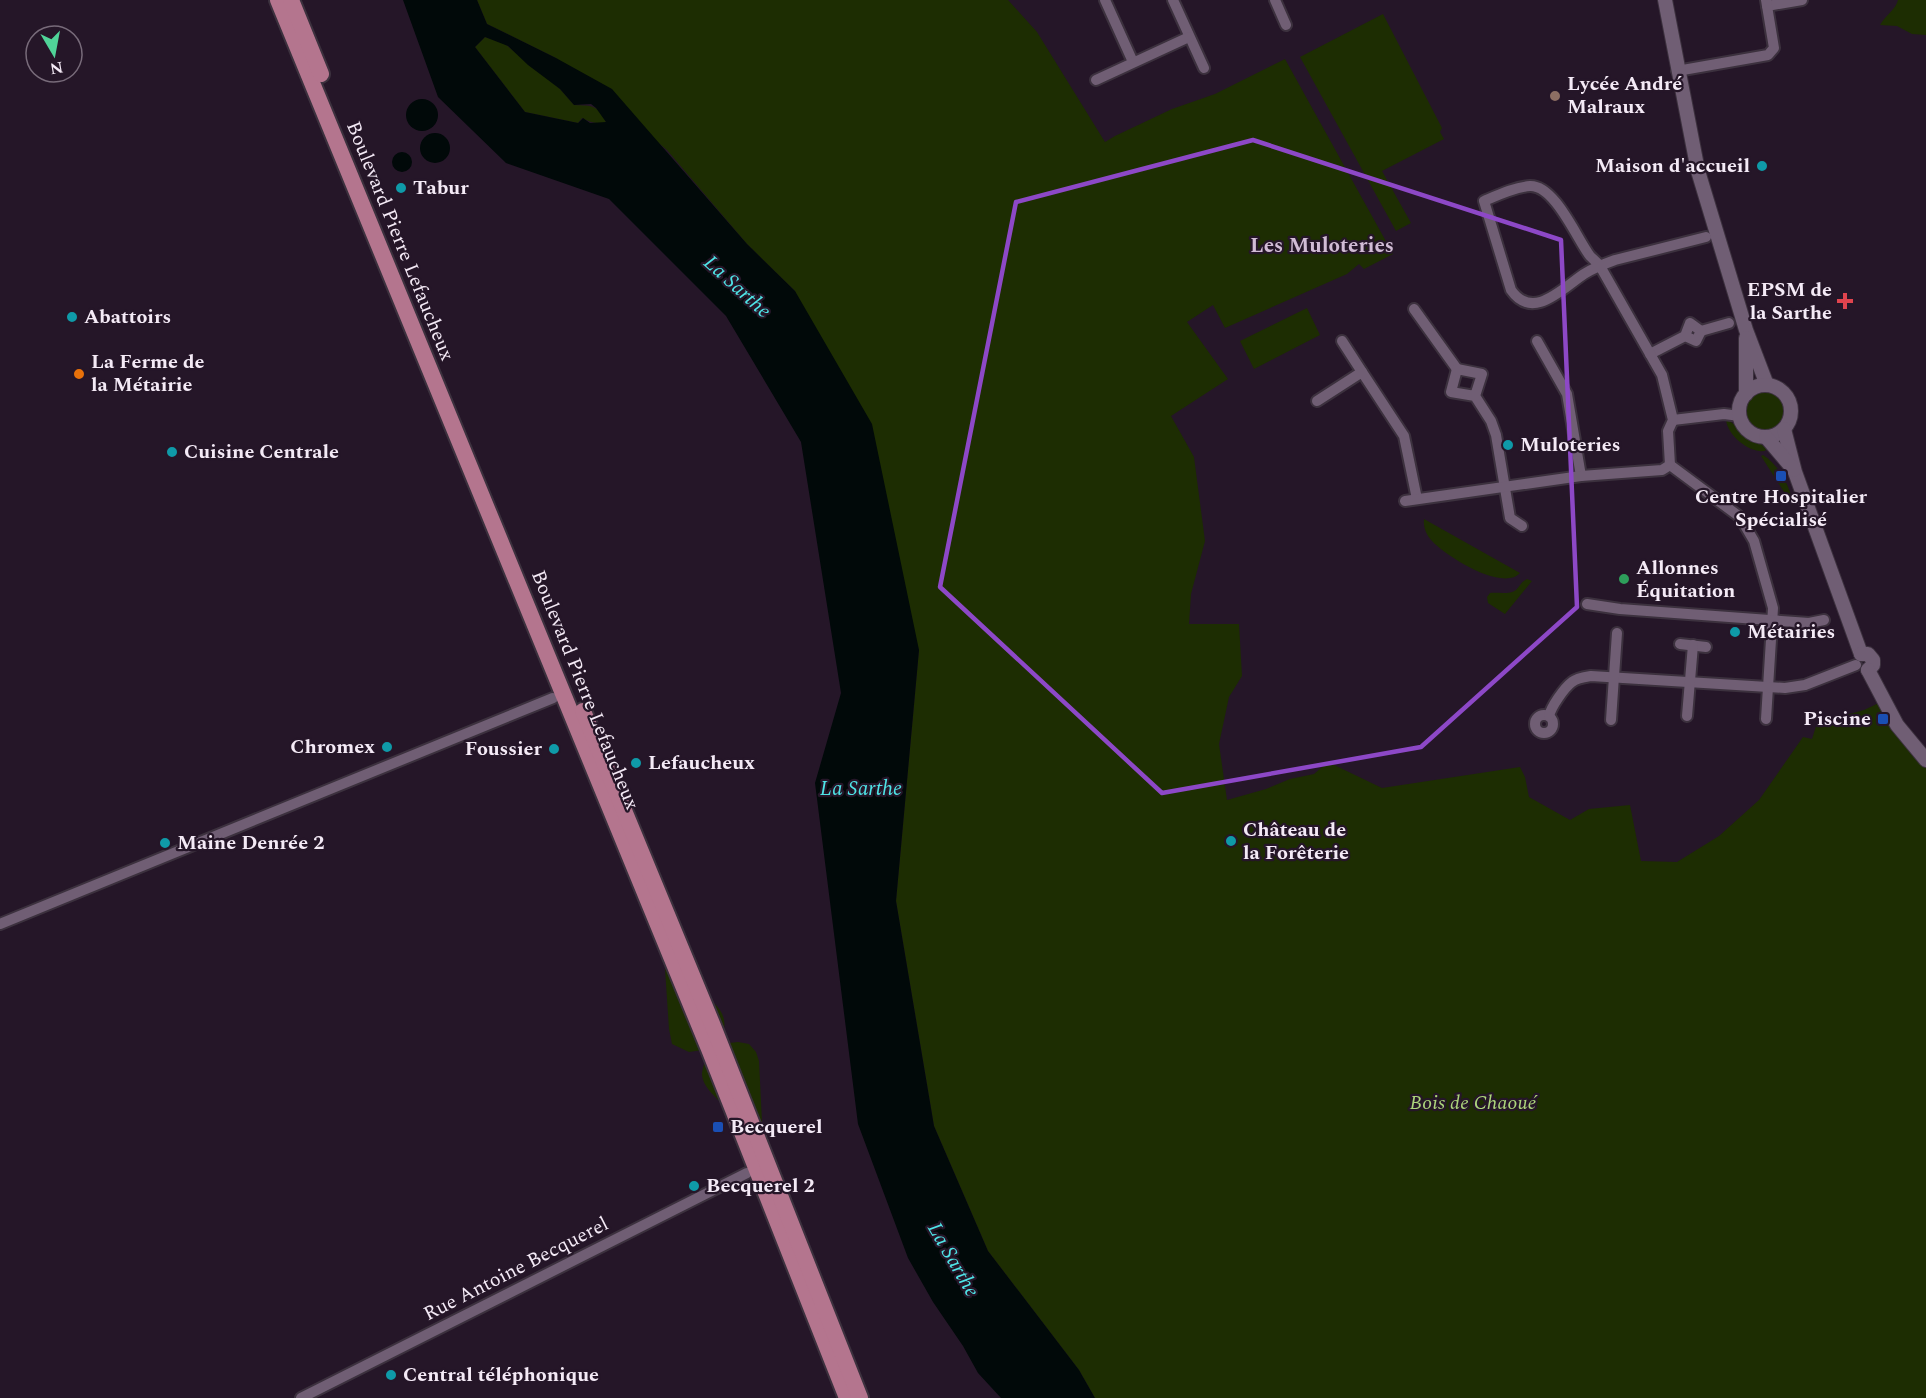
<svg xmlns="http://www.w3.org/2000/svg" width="1926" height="1398" font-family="Spectral,serif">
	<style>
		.green { fill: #1d2d02 }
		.water { fill: #010909; fill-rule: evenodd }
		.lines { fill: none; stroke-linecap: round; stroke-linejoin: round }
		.minor-casing { stroke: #3c313e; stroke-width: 14 }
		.tertiary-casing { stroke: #3c313e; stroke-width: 16 }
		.primary-casing { stroke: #3c313e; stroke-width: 20 }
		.minor { stroke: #705e74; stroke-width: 10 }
		.tertiary { stroke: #705e74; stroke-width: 14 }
		.primary { stroke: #b4758e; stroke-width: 16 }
		.marked { fill: none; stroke: #8d48c7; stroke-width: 4.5; stroke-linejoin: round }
		.education-dot { fill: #8d6e63; stroke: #251628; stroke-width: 2 }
		.culture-dot { fill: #0f9aa8; stroke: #251628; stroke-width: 2 }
		.health-dot { fill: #e0444e; stroke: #251628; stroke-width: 2 }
		.food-dot { fill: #e8710a; stroke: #251628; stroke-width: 2 }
		.transit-dot { fill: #1a4fb4; stroke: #251628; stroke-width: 2 }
		.leisure-dot { fill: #2e9e5b; stroke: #251628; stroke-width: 2 }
		.labels { text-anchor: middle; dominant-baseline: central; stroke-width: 4.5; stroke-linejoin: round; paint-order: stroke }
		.poi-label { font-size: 20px; font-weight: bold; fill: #f4eaf6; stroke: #251628; text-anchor: start }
		.street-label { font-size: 20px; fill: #f4eaf6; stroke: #251628 }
		.park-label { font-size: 20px; font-style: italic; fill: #add57c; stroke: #251628 }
		.neighbourhood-label { font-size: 21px; font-weight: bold; fill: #d1bcd5; stroke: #251628 }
		.water-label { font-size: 21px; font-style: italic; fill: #4fe4e7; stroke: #251628 }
	</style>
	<rect width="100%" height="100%" fill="#251628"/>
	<g class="green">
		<polygon points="477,0 1008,0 1037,32 1105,142 1115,136 1172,109 1215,94 1285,59 1393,254 1364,269 1359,264 1347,274 1225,328 1213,305 1187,322 1228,379 1171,416 1194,457 1205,541 1191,594 1189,624 1239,624 1242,676 1229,697 1219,744 1227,800 1266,789 1290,779 1314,774 1328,762 1382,788 1520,767 1525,777 1529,797 1570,820 1589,809 1630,805 1641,861 1677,862 1719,836 1759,800 1803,737 1812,739 1817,723 1864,710 1883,701 1926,760 1926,1398 1095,1398 1079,1370 988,1251 934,1126 896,901 919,650 795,291 747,244 667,150 556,58 487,24"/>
		<path d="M1898 0H1926V35L1912 34 1897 26 1880 25C1885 16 1896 9 1898 0Z"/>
		<polygon points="1383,14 1442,128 1440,132 1444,139 1382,171 1411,223 1396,231 1300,57"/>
		<path d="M485 37 505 44 560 89 574 105C592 106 597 104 606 122 598 125 590 122 582 118L578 123 525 112 475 47Z"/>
		<polygon points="1307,308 1320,335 1254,369 1240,341"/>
		<circle cx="1765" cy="411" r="20"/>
		<path d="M1726 420C1736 423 1738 430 1745 435 1753 440 1760 442 1766 449L1765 451C1749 453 1728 436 1726 420Z"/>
		<path d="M1763 455C1779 465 1791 487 1793 506L1761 456Z"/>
		<path d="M1424 519 1520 573C1502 592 1446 556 1432 541 1426 535 1423 526 1424 519Z"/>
		<path d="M1527 579 1532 581 1505 614 1488 603 1487 597 1490 593C1497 592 1510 595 1516 590 1520 586 1521 582 1527 579Z"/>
		<path d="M663 938 734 1113C724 1105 701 1088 702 1073 703 1065 707 1057 709 1049L689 1052 672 1044 669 1029Z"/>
		<path d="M697 988C718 1007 732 1013 720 1044L738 1042 749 1044 756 1052 759 1061 762 1122 759 1144Z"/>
	</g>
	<g class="water">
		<path d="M403 0H477L487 24 556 58 612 89 747 244 795 291 872 424 919 650 896 901 934 1126 988 1251 1079 1370 1095 1398H1001L978 1373 963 1346 933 1302 908 1258 858 1124 815 783 841 693 801 442 726 316 609 199 506 163 438 97ZM485 37 508 46 528 65 560 89 574 105 591 104 596 108 606 122 590 123 583 118 578 123 525 112 475 47Z"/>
		<circle cx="422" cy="115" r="16"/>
		<circle cx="435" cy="148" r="15"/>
		<circle cx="402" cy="162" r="10"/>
	</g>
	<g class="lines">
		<defs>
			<g id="minor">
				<polyline points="1105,0 1133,62"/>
				<polyline points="1173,0 1204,68"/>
				<polyline points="1275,0 1286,25"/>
				<polyline points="1767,6 1802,0"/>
				<polyline points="1677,71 1768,55 1774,48 1766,0"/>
				<polyline points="1096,80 1189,37"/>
				<polyline points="1414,309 1457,369"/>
				<polyline points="1701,331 1729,323"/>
				<polyline points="1342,341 1362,372"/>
				<polyline points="1537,341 1567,394 1581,476"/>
				<polyline points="1650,354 1685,336 1696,341 1701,331 1690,323 1685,336"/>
				<polyline points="1475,396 1482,374 1457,369 1451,392 1475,396 1491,421 1496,435 1510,518 1522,526"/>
				<polyline points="1317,401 1362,372 1404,436 1417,499"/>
				<polyline points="1673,420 1724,414 1740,416"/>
				<path d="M1670 465 1668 431 1673 420 1662 375 1600 266C1597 262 1593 259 1590 256 1577 239 1555 185 1530 186 1515 187 1498 195 1484 201L1511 290C1533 322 1564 287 1584 274 1593 268 1604 264 1615 260L1706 237"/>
				<polyline points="1670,465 1740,517 1754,541 1773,608 1766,719"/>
				<polyline points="1405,501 1581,476 1662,470 1670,465"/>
				<polyline points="1587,604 1620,609 1809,623 1824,620"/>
				<polyline points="1680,644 1706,647"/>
				<circle cx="1544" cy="724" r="9"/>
				<path d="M1549 716C1551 707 1564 688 1572 682 1577 678 1585 677 1591 676L1785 688 1805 685 1856 665"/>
				<polyline points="1687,716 1693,645"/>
				<polyline points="1611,720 1617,633"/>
				<polyline points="0,924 553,698"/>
				<polyline points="301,1398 747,1173"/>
			</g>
			<g id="tertiary">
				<polyline points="1665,0 1698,171 1746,330 1767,385"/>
				<circle cx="1765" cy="411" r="26"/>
				<polyline points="1746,394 1746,338"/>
				<polyline points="1784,429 1795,472 1861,654"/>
				<polyline points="1766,437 1794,470"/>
				<polyline points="1861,654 1868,654 1873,660 1873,665 1868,670"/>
				<polyline points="1868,670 1897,725 1926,760"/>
			</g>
			<g id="primary">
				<polyline points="278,0 709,1049 847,1398"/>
				<polyline points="291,0 321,74"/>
				<polyline points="583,711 713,1026 860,1398"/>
			</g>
		</defs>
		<use href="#minor" class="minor-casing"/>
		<use href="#tertiary" class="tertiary-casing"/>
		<use href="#primary" class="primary-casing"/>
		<use href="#minor" class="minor"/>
		<use href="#tertiary" class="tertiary"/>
		<use href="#primary" class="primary"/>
	</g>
	<path class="marked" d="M1253 140 1561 240 1577 607 1421 747 1162 793 940 587 1016 202Z"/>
	<circle class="education-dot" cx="1555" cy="96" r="6"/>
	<g class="culture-dot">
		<circle cx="1762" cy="166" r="6"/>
		<circle cx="401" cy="188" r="6"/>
		<circle cx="72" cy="317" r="6"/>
		<circle cx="1508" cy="445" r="6"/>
		<circle cx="172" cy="452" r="6"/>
		<circle cx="1735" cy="632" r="6"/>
		<circle cx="387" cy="747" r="6"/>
		<circle cx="554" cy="749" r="6"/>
		<circle cx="636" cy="763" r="6"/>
		<circle cx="1231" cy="841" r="6"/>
		<circle cx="165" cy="843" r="6"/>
		<circle cx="694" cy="1186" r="6"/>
		<circle cx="391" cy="1375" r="6"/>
	</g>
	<path class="health-dot" d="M1842 292h6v6h6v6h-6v6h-6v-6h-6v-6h6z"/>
	<circle class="food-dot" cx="79" cy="374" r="6"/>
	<g class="transit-dot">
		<rect x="1775" y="470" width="12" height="12" rx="3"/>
		<rect x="1877" y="713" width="12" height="12" rx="3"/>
		<rect x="712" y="1121" width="12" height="12" rx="3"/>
	</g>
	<circle class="leisure-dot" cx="1624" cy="579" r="6"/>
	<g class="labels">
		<g class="poi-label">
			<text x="1567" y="84">Lycée André<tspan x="1567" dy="23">Malraux</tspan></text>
			<text x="1750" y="166" text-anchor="end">Maison d'accueil</text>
			<text x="413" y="188">Tabur</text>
			<text x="1832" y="290" text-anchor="end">EPSM de<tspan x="1832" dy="23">la Sarthe</tspan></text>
			<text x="84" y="317">Abattoirs</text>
			<text x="91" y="362">La Ferme de<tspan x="91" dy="23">la Métairie</tspan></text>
			<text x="1520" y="445">Muloteries</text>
			<text x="184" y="452">Cuisine Centrale</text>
			<text x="1781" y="497" text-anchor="middle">Centre Hospitalier<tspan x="1781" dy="23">Spécialisé</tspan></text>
			<text x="1636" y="568">Allonnes<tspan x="1636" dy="23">Équitation</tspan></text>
			<text x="1747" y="632">Métairies</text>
			<text x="1871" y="719" text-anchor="end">Piscine</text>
			<text x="375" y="747" text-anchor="end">Chromex</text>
			<text x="542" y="749" text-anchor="end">Foussier</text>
			<text x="648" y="763">Lefaucheux</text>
			<text x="1243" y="830">Château de<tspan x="1243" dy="23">la Forêterie</tspan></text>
			<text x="177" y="843">Maine Denrée 2</text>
			<text x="730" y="1127">Becquerel</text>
			<text x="706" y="1186">Becquerel 2</text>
			<text x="403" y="1375">Central téléphonique</text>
		</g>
		<g class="street-label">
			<text transform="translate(400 241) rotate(68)">Boulevard Pierre Lefaucheux</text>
			<text transform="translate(585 690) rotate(68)">Boulevard Pierre Lefaucheux</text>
			<text transform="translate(516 1269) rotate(-27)">Rue Antoine Becquerel</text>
		</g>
		<g class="park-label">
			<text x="1473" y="1103">Bois de Chaoué</text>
		</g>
		<g class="neighbourhood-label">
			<text x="1322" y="246">Les Muloteries</text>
		</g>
		<g class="water-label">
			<text transform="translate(737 287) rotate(42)">La Sarthe</text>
			<text x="861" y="789">La Sarthe</text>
			<text transform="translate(953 1260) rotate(60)">La Sarthe</text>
		</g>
	</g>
	<g transform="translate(54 54) rotate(170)"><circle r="28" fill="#251628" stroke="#786b7a" stroke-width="1.5"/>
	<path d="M0-4.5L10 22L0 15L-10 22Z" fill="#50d398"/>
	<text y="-9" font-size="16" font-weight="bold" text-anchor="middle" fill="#f4eaf6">N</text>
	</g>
</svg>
